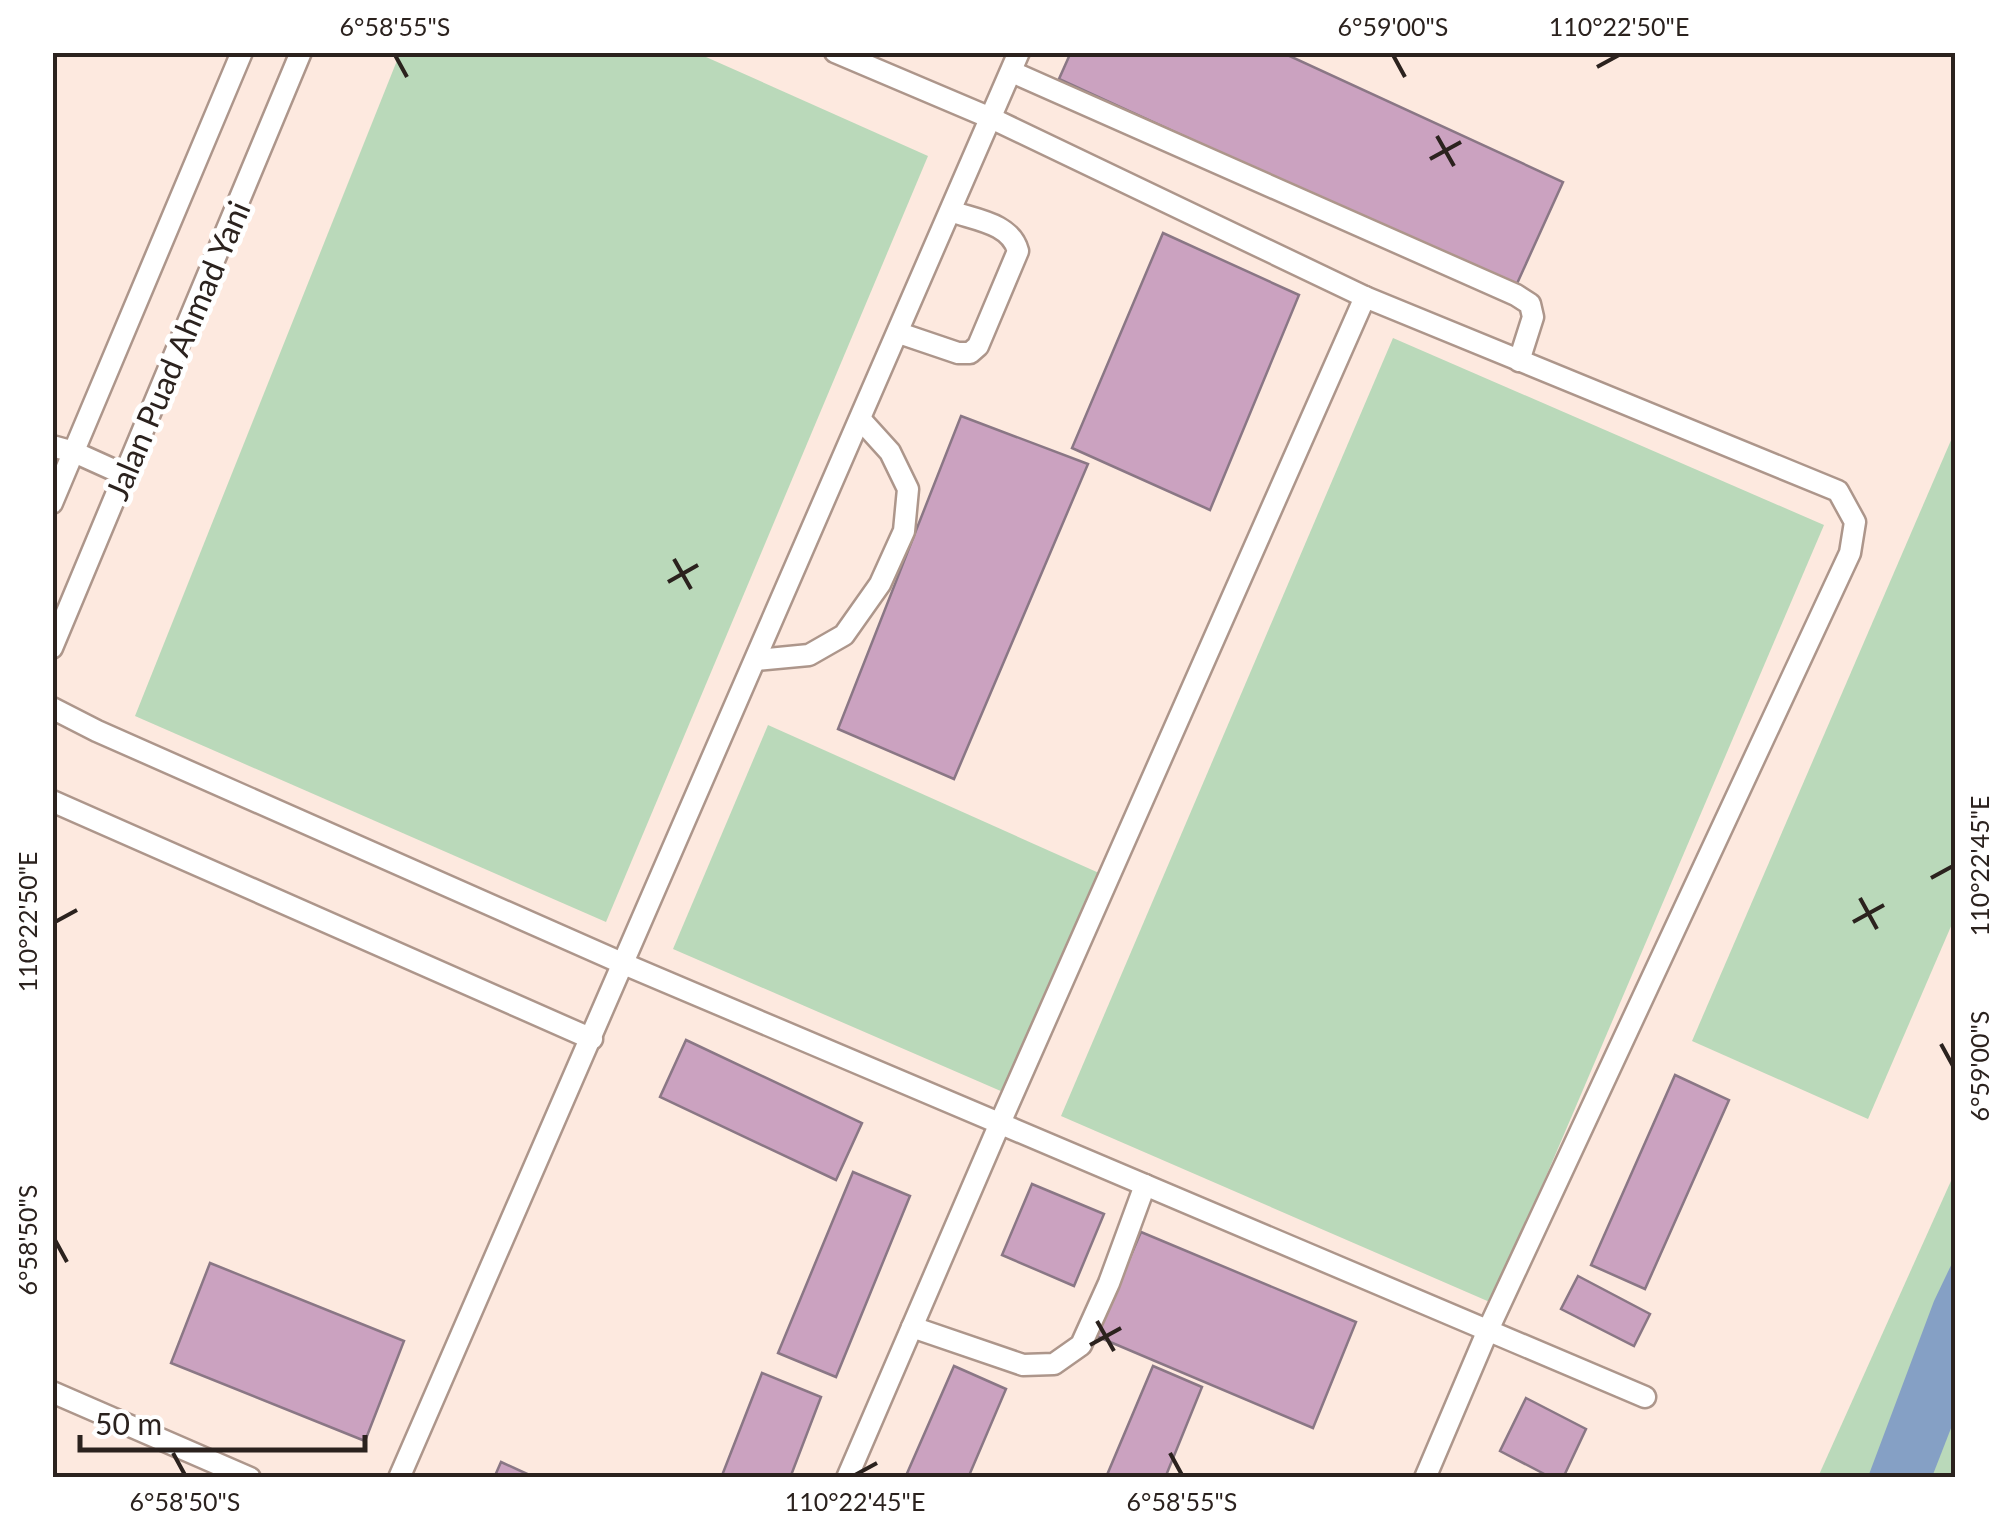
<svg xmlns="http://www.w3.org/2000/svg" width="2008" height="1530" font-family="Lato,sans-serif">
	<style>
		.green { fill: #bad9ba }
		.water { fill: #85a0c5 }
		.building { fill: #cba2c0; stroke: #8a7785; stroke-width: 2.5 }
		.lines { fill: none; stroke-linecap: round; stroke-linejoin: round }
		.lane-casing { stroke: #ad968b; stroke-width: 25 }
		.lane { stroke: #fff; stroke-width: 20 }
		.ticks { fill: none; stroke: #2b221e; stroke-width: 4 }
		.labels { text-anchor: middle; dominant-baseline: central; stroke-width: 10; stroke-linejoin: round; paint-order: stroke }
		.street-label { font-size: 32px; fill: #2b221e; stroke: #fff }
		.neatline { fill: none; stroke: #2b221e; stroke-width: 4 }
		.ticks-label { font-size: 25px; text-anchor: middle; fill: #2b221e }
	</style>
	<rect width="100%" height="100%" fill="#fde9df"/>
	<g class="green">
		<polygon points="400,53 697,53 928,156 606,922 135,716"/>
		<polygon points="1393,338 1824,525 1492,1303 1061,1116"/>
		<polygon points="1955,431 1955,917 1868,1119 1692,1041"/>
		<polygon points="768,725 1099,873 1003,1092 673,949"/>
		<polygon points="1955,1172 1955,1477 1818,1477"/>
	</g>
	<polygon class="water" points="1955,1257 1955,1418 1932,1477 1868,1477 1934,1301"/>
	<g class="building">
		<polygon points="1071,52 1281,52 1563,182 1515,288 1059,79"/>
		<polygon points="1163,233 1299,295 1210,510 1072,448"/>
		<polygon points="961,416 1088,464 954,779 838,729"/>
		<polygon points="686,1040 862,1123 836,1180 660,1097"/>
		<polygon points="1675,1075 1729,1100 1645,1289 1591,1265"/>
		<polygon points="853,1172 910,1196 836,1377 778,1353"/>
		<polygon points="1032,1184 1104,1214 1074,1286 1002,1255"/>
		<polygon points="1141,1232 1356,1322 1313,1428 1096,1336"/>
		<polygon points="210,1263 404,1341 365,1441 171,1363"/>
		<polygon points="1578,1276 1650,1314 1634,1346 1561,1309"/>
		<polygon points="954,1366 1006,1389 968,1478 905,1478"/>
		<polygon points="1153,1366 1202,1387 1165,1478 1113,1478 1107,1475"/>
		<polygon points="762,1373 821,1397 790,1478 721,1478"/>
		<polygon points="1526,1398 1586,1429 1563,1478 1552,1478 1500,1451"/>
		<polygon points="501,1462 536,1478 494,1478"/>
	</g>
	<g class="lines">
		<defs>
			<g id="lane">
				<polyline points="835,52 993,119 1365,297 1838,491 1855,522 1850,553 1488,1330 1425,1478"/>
				<polyline points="1012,72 1516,295 1530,304 1533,317 1519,361"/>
				<path d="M899 333 958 353H970L978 346 1018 251C1011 224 977 220 953 212"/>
				<polyline points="52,446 74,452 125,475"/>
				<polyline points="52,503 242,52"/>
				<polyline points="52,648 301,52"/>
				<polyline points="756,660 809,655 844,635 880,584 904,531 908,489 890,452 861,420"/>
				<polyline points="52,708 97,731 624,964 1645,1397"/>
				<polyline points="52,801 592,1039"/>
				<polyline points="912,1327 1023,1365 1054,1364 1081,1345 1109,1283 1145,1185"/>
				<polyline points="52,1392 250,1478"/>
				<polyline points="399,1478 1019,52"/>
				<polyline points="847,1478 1000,1123 1365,297"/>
			</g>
		</defs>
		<use href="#lane" class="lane-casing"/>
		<use href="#lane" class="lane"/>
	</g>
	<path class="ticks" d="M395 55 407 77M1393 55 1405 77M1597 67 1619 55M1437 136 1454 166M1430 159 1461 142M674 559 691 589M668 582 698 565M1931 878 1953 866M1860 898 1877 929M55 922 77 910M1853 922 1884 905M1941 1044 1953 1066M55 1240 67 1262M1097 1321 1114 1351M1090 1345 1121 1328M173 1453 185 1475M1170 1453 1182 1475M855 1475 877 1463"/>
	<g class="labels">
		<g class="street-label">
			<text transform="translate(177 350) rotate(-67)">Jalan Puad Ahmad Yani</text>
		</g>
	</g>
	<rect width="2008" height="1530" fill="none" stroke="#ffffff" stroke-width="110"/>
	<path d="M80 1435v15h285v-15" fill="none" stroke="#2b221e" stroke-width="5"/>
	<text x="95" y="1435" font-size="30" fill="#2b221e" stroke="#ffffff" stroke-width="8" paint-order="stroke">50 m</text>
	<rect x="55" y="55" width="1898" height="1420" class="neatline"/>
	<g class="ticks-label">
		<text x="395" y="36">6°58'55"S</text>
		<text x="1393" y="36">6°59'00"S</text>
		<text x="1619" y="36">110°22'50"E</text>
		<text transform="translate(1980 866) rotate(-90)" y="9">110°22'45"E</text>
		<text transform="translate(28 922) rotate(-90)" y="9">110°22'50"E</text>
		<text transform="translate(1980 1066) rotate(-90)" y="9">6°59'00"S</text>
		<text transform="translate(28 1240) rotate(-90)" y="9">6°58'50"S</text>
		<text x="185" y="1511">6°58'50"S</text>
		<text x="855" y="1511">110°22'45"E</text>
		<text x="1182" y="1511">6°58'55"S</text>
	</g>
</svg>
